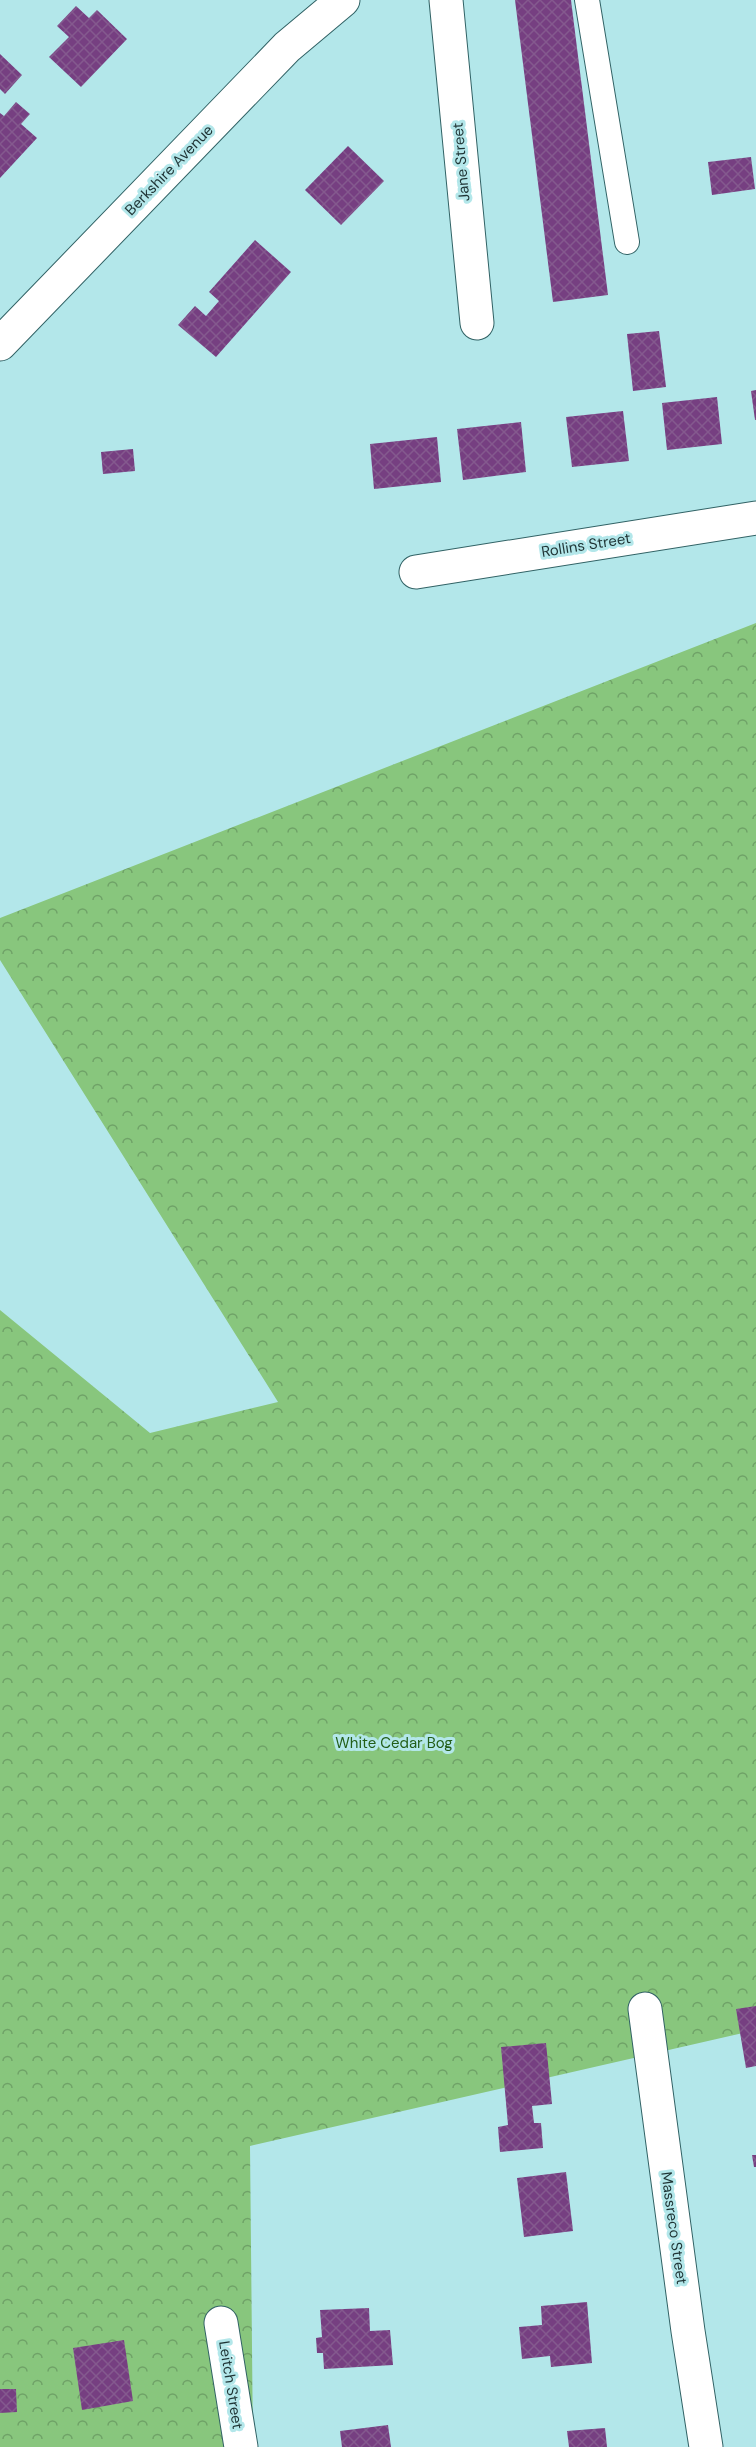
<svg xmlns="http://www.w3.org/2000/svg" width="756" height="2447" font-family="'DM Sans',sans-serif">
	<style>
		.park { fill: url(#park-crowns) }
		.building { fill: url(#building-cross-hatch) }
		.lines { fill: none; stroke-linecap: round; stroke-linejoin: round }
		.lane-casing { stroke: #316265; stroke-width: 26 }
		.street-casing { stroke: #316265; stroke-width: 35 }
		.secondary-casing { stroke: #316265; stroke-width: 35 }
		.lane { stroke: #fff; stroke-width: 24 }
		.street { stroke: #fff; stroke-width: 33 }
		.secondary { stroke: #fff; stroke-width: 33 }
		.labels { text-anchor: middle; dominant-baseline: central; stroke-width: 6; stroke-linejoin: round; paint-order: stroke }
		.street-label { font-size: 15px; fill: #1f3435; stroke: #b3e7ea }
		.park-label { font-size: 15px; fill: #235e18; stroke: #b3e7ea }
	</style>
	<defs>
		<pattern id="park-crowns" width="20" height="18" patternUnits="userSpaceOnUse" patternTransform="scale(1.5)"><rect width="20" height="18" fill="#88c67d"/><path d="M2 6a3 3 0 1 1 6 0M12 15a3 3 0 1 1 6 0" fill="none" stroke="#6fa267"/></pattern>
		<pattern id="building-cross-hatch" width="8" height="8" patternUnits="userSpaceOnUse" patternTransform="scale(1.5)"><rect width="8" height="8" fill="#763f81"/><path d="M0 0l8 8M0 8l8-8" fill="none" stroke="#84598e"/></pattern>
	</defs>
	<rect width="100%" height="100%" fill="#b3e7ea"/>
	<polygon class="park" points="756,623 756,2030 250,2146 253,2447 0,2447 0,1310 150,1433 278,1402 0,960 0,918"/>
	<g class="building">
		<polygon points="515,0 571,0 608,295 553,302"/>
		<polygon points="76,6 89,18 97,10 127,39 81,87 49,57 69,37 57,26"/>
		<polygon points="0,54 22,75 5,94 0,89"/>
		<polygon points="16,102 30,114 21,124 37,138 0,178 0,113 4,116"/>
		<polygon points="348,146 384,181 341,225 305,190"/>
		<polygon points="751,157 755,189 712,195 708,162"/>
		<polygon points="255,240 291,272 216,357 178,325 195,306 206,316 219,301 209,292"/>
		<polygon points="659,331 666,387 633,391 627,334"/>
		<polygon points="756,390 756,420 755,420 751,391"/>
		<polygon points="717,397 722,444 667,450 662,403"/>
		<polygon points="623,411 629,461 572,467 566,417"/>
		<polygon points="521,422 526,472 463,480 457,429"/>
		<polygon points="437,437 441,482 374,489 370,444"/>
		<polygon points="133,449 135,471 103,474 101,452"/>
		<polygon points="756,2006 756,2066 746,2068 736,2009"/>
		<polygon points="546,2043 552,2104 532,2106 534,2123 541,2123 543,2148 500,2152 498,2127 508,2125 501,2047"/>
		<polygon points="752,2155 756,2155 756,2167 754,2167"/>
		<polygon points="566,2172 573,2231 524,2237 517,2178"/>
		<polygon points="587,2302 592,2363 551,2367 550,2356 522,2359 519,2327 542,2325 541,2306"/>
		<polygon points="369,2308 370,2331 390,2330 393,2365 324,2369 323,2353 317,2353 316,2338 322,2337 320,2310"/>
		<polygon points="124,2340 133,2401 82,2410 73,2348"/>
		<polygon points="0,2389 16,2389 17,2412 0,2413"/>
		<polygon points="388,2425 391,2447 342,2447 340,2431"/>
		<polygon points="605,2428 607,2447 569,2447 567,2431"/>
	</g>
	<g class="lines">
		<defs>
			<polyline id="lane" points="587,0 627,242"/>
			<g id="street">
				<polyline points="446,0 477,323"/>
				<polyline points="416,572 756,518"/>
				<polyline points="645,2009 688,2331 706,2447"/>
				<polyline points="221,2323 241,2447"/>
			</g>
			<polyline id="secondary" points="0,344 287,47 343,0"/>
		</defs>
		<use href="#lane" class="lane-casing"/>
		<use href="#street" class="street-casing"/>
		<use href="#secondary" class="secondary-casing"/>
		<use href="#lane" class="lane"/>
		<use href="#street" class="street"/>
		<use href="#secondary" class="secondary"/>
	</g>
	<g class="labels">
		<g class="street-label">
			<text transform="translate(461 162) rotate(-95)">Jane Street</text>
			<text transform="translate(169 170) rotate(-46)">Berkshire Avenue</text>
			<text transform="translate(586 545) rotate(-9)">Rollins Street</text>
			<text transform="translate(674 2228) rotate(82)">Massreco Street</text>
			<text transform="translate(231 2385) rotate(81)">Leitch Street</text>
		</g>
		<g class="park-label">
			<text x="394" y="1743">White Cedar Bog</text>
		</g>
	</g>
</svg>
